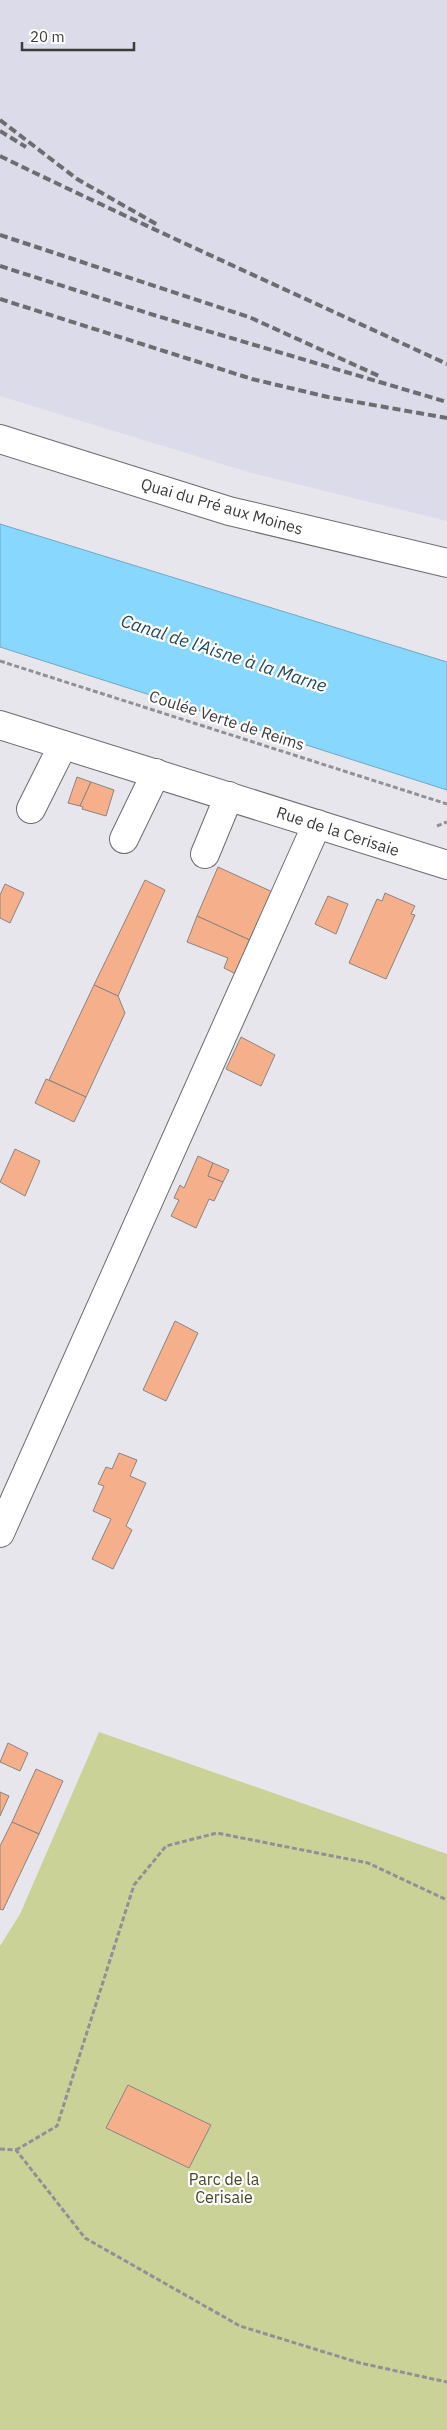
<svg xmlns="http://www.w3.org/2000/svg" width="447" height="2430" font-family="'IBM Plex Sans',sans-serif">
	<style>
		.built { fill: #dcdbe9 }
		.green { fill: #cbd298 }
		.water { fill: #88d7fe; stroke: #71a8c4 }
		.building { fill: #f5b08b; stroke: #8b8481 }
		.lines { fill: none; stroke-linecap: round; stroke-linejoin: round }
		.minor-casing { stroke: #6b6b71; stroke-width: 30 }
		.path { stroke: #919095; stroke-width: 3; stroke-dasharray: 5 2.5; stroke-linecap: butt }
		.minor { stroke: #fff; stroke-width: 28 }
		.rail { stroke: #6d6c70; stroke-width: 4; stroke-dasharray: 8 4; stroke-linecap: butt }
		.labels { text-anchor: middle; dominant-baseline: central; stroke-width: 4.5; stroke-linejoin: round; paint-order: stroke }
		.street-label { font-size: 16px; fill: #3c3c3e; stroke: #fff }
		.park-label { font-size: 16px; fill: #444821; stroke: #fff }
		.water-label { font-size: 18px; font-style: italic; fill: #204c60; stroke: #fff }
	</style>
	<rect width="100%" height="100%" fill="#e7e6ed"/>
	<polygon class="built" points="0,0 447,0 447,521 248,472 0,396"/>
	<polygon class="green" points="99,1732 447,1854 447,2430 0,2430 0,1946 20,1914"/>
	<polygon class="water" points="0,524 447,662 447,790 0,647"/>
	<g class="building">
		<polygon points="77,777 91,782 80,806 68,803"/>
		<polygon points="91,782 114,790 106,816 82,809 83,807 80,806"/>
		<polygon points="218,867 277,894 254,942 197,916"/>
		<polygon points="145,880 165,890 118,996 94,985"/>
		<polygon points="5,884 24,893 10,923 0,918 0,895"/>
		<polygon points="385,893 415,906 411,914 415,915 386,979 349,963 377,899 382,901"/>
		<polygon points="328,896 348,904 336,934 315,924"/>
		<polygon points="197,916 254,942 240,976 224,968 228,958 187,942"/>
		<polygon points="94,985 118,996 125,1013 86,1097 49,1080"/>
		<polygon points="241,1037 275,1055 261,1086 226,1069"/>
		<polygon points="46,1079 86,1097 74,1122 35,1103"/>
		<polygon points="15,1149 40,1161 25,1196 0,1182"/>
		<polygon points="198,1156 213,1163 208,1176 223,1182 214,1201 209,1199 196,1228 171,1216 179,1200 174,1198 180,1185 184,1188"/>
		<polygon points="213,1163 229,1170 223,1182 208,1176"/>
		<polygon points="175,1321 198,1333 166,1401 143,1390"/>
		<polygon points="119,1453 137,1460 130,1476 146,1483 126,1526 132,1530 113,1569 92,1559 111,1519 93,1511 104,1486 98,1484 106,1467 112,1469"/>
		<polygon points="8,1743 28,1753 20,1771 0,1762"/>
		<polygon points="36,1769 63,1781 39,1834 12,1822"/>
		<polygon points="0,1792 9,1796 0,1816"/>
		<polygon points="12,1822 39,1834 3,1910 0,1909 0,1846"/>
		<polygon points="128,2085 211,2125 189,2168 106,2128"/>
	</g>
	<g class="lines">
		<defs>
			<g id="minor">
				<polyline points="0,439 229,511 447,563"/>
				<polyline points="0,725 447,865"/>
				<polyline points="31,809 63,745"/>
				<polyline points="124,839 156,773"/>
				<polyline points="205,854 229,796"/>
				<polyline points="0,1533 317,824"/>
			</g>
		</defs>
		<use href="#minor" class="minor-casing"/>
		<g class="path">
			<polyline points="0,661 447,804"/>
			<polyline points="437,826 447,822"/>
			<polyline points="0,2149 16,2150 85,2238 240,2326 360,2363 447,2382"/>
			<polyline points="16,2150 57,2126 134,1885 166,1846 217,1833 368,1863 447,1900"/>
		</g>
		<use href="#minor" class="minor"/>
		<g class="rail">
			<polyline points="0,120 77,179 158,225"/>
			<polyline points="0,131 26,147"/>
			<path d="M0 156C148 228 298 295 447 364"/>
			<polyline points="0,235 249,317 379,376"/>
			<polyline points="0,266 157,316 447,402"/>
			<polyline points="0,299 252,379 328,397 447,418"/>
		</g>
	</g>
	<g class="labels">
		<g class="street-label">
			<text transform="translate(222 506) rotate(16)">Quai du Pré aux Moines</text>
			<text transform="translate(227 720) rotate(18)">Coulée Verte de Reims</text>
			<text transform="translate(338 831) rotate(18)">Rue de la Cerisaie</text>
		</g>
		<g class="park-label">
			<text x="224" y="2179">Parc de la<tspan x="224" dy="18">Cerisaie</tspan></text>
		</g>
		<g class="water-label">
			<text transform="translate(224 653) rotate(18)">Canal de l'Aisne à la Marne</text>
		</g>
	</g>
	<path d="M22 42v8h112v-8" fill="none" stroke="#3c3c3e" stroke-width="2.5"/>
	<text x="30" y="42" font-size="15" fill="#3c3c3e" stroke="#ffffff" stroke-width="4" paint-order="stroke">20 m</text>
</svg>
